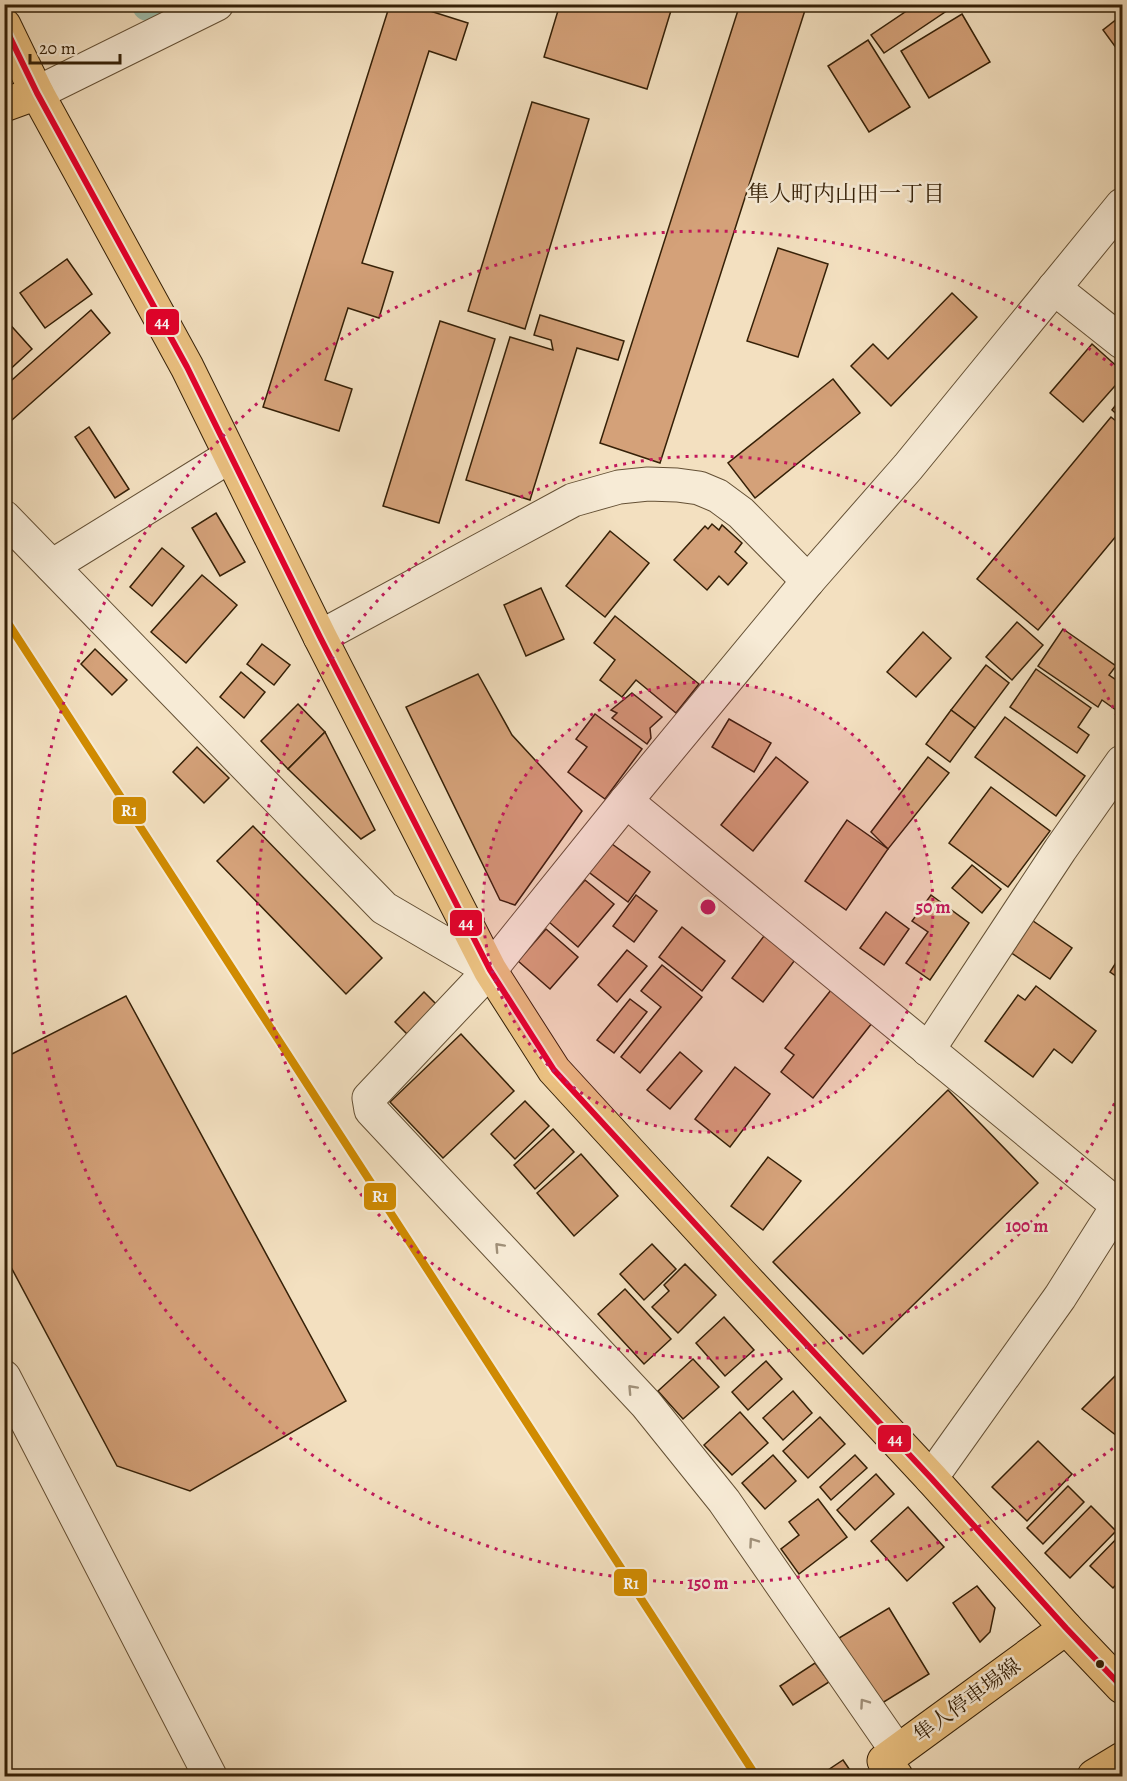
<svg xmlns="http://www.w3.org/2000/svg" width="1127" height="1781" font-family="Alegreya,'Noto Serif JP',serif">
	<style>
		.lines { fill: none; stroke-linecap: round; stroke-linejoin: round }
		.canal { stroke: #9dbeac; stroke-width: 32 }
		.building { fill: #d4a179; stroke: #352007; stroke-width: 1.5 }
		.minor-casing { stroke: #645035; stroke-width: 35 }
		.major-casing { stroke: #352007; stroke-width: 35 }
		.minor { stroke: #f7ebd6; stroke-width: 33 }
		.major { stroke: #eac080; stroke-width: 33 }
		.bus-1-casing { stroke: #f7ebd6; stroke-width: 10 }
		.bus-1 { stroke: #e4002b; stroke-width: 6 }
		.rail-1-casing { stroke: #f7ebd6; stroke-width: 12 }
		.rail-1 { stroke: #d08b01; stroke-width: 8 }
		.oneway { stroke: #a09079 }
		.ring { fill: none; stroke: #c2185b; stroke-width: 3; stroke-dasharray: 3 6 }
		.bus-dot { fill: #352007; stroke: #f7ebd6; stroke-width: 2 }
		.labels { text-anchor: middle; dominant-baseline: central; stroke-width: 5; stroke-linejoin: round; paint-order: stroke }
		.street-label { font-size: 21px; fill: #352007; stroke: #f7ebd6 }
		.neighbourhood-label { font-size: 22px; fill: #352007; stroke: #f7ebd6 }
		.centre { fill: #c2185b; stroke: #f7ebd6; stroke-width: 3 }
		.ring-label { font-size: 18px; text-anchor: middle; font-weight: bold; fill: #c2185b; stroke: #f7ebd6; stroke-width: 5; stroke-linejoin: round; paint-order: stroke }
		.line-badge { stroke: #f7ebd6; stroke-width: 2 }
		.badge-label { font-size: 16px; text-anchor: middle; font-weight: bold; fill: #fff }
	</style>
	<rect width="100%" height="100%" fill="#f3e0c0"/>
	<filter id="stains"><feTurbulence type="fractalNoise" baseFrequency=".00333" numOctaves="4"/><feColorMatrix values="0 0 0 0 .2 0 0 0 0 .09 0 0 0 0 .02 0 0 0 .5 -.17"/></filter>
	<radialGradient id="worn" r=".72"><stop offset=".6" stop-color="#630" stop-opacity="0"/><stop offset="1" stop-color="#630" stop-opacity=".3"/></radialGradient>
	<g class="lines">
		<polyline class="canal" points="148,5 150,4"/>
	</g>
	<g class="building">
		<polygon points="390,4 408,4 468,23 456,60 429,51 362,263 393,272 379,318 348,308 325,380 352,389 339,431 263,407"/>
		<polygon points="560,4 673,4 647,89 544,57"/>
		<polygon points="740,4 807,4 660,463 600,443"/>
		<polygon points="917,4 957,4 884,53 871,35"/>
		<polygon points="962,14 990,62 929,98 901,51"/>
		<polygon points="1122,15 1122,56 1103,30"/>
		<polygon points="868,40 910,107 869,132 828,66"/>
		<polygon points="532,102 589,119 525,329 468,311"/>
		<polygon points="778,248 828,264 798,357 747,341"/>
		<polygon points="67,259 92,294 45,328 20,293"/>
		<polygon points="952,293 977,317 891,406 851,366 873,344 888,359"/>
		<polygon points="91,310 110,333 12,420 4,411 4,387"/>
		<polygon points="540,315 624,341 618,360 577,348 530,500 466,480 510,337 553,350 551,340 534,335"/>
		<polygon points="6,320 32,349 4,375 4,322"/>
		<polygon points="440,321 495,339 439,523 383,506"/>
		<polygon points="1092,344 1122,371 1122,378 1083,422 1050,393"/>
		<polygon points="833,379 860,413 755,498 728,463"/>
		<polygon points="1122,397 1122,419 1112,410"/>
		<polygon points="1111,417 1122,426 1122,529 1038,630 977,579"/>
		<polygon points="89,427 129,489 115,498 75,437"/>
		<polygon points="216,513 245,562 220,576 192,528"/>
		<polygon points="712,524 719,530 722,525 742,543 735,552 747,563 728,585 719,576 707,590 674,560 705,526 708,529"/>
		<polygon points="610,531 649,563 605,617 566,586"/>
		<polygon points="162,548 184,566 152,606 130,587"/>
		<polygon points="202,575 237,605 186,663 151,632"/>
		<polygon points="1122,576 1122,590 1116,585"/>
		<polygon points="541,588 564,639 526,656 504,605"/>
		<polygon points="615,616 699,684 676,713 636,680 622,697 600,680 615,660 594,643"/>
		<polygon points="1017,622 1043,645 1012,680 986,657"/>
		<polygon points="1063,629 1116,666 1109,675 1122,684 1122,701 1116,710 1102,700 1098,707 1038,666"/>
		<polygon points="923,632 951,658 916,697 887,672"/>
		<polygon points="262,644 290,665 274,685 247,664"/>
		<polygon points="95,649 127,680 112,695 81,664"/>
		<polygon points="986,665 1009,683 975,728 951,710"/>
		<polygon points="1036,669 1091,708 1078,727 1089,735 1077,753 1010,707"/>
		<polygon points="241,672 265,692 244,718 220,697"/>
		<polygon points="478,674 512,735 582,811 515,905 500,900 406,707"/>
		<polygon points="632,693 662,717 650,728 651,738 647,744 612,718 617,713 611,710"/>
		<polygon points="298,704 325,732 288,769 261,741"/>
		<polygon points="951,710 975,728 950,762 926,744"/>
		<polygon points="595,714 642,749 605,799 568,772 587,747 576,739"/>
		<polygon points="1005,717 1085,776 1056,816 975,757"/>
		<polygon points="729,719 771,743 754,772 712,747"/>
		<polygon points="325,732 375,830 361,839 288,769"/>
		<polygon points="197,747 229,778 204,803 173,772"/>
		<polygon points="776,757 808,782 753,851 721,825"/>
		<polygon points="928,757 949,773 888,849 871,832"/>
		<polygon points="991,787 1050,831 1008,887 949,843"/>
		<polygon points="847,820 888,849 846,910 805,881"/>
		<polygon points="253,826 382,958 346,994 217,861"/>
		<polygon points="608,841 650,872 628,902 586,870"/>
		<polygon points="972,865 1001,889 982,913 952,888"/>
		<polygon points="585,880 614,904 578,947 549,922"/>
		<polygon points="636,895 657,911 634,942 613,926"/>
		<polygon points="931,895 969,923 930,980 906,963 928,932 912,921"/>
		<polygon points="886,912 909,929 884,965 860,948"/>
		<polygon points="1023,914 1072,948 1050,979 1001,946"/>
		<polygon points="682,927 725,961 702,991 659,957"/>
		<polygon points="546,929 578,957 550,989 518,961"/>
		<polygon points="764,936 795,960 763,1002 732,978"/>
		<polygon points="627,950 647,966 617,1002 598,985"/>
		<polygon points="1122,953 1122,980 1110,972"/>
		<polygon points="662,965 702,997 640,1073 621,1057 661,1007 641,991"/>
		<polygon points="1036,986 1096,1031 1072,1063 1054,1049 1033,1077 985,1041 1018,995 1025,1000"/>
		<polygon points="831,990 872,1023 813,1098 781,1072 794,1055 785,1048"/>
		<polygon points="424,992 440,1008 410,1037 395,1022"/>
		<polygon points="126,996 346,1401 190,1491 117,1466 4,1254 4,1058"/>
		<polygon points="630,999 647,1012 614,1053 597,1040"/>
		<polygon points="461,1034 514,1091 443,1158 390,1102"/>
		<polygon points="680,1052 702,1071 670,1109 647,1090"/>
		<polygon points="735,1067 770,1094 730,1147 695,1119"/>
		<polygon points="948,1090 1038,1183 863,1354 773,1262"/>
		<polygon points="525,1101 549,1126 515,1159 491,1134"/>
		<polygon points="553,1129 574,1152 535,1189 514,1165"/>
		<polygon points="581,1154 618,1196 574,1236 537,1193"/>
		<polygon points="768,1157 801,1181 763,1230 731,1206"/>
		<polygon points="652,1244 676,1269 644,1300 620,1274"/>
		<polygon points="685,1264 716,1295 678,1333 652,1307 669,1291 664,1285"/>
		<polygon points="625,1289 671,1339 644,1364 598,1314"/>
		<polygon points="724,1317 754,1350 725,1376 696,1343"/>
		<polygon points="693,1359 719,1387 683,1419 658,1391"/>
		<polygon points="766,1361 782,1379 748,1410 732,1392"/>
		<polygon points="1121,1370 1122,1430 1117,1436 1082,1409"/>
		<polygon points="793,1391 812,1413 783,1440 763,1418"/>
		<polygon points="740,1412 768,1443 732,1475 704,1445"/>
		<polygon points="820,1417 845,1444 808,1478 783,1451"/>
		<polygon points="1038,1441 1072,1474 1027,1521 992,1487"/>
		<polygon points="773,1455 796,1481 765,1509 742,1483"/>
		<polygon points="855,1455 867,1468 831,1500 820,1487"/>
		<polygon points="876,1474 894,1494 855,1530 837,1510"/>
		<polygon points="1068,1486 1084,1502 1043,1544 1027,1528"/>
		<polygon points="818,1499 847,1537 799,1574 781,1549 799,1535 789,1522"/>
		<polygon points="1091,1506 1116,1531 1070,1578 1045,1553"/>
		<polygon points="908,1507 944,1547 907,1581 871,1541"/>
		<polygon points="1122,1533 1122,1578 1113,1588 1090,1566"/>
		<polygon points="977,1586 995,1608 990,1632 980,1642 953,1603"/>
		<polygon points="889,1608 929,1674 879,1705 839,1638"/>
		<polygon points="815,1663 829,1682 793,1705 780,1686"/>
		<polygon points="843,1760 854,1776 819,1776"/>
	</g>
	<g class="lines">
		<defs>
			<g id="minor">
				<polyline points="37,93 217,4"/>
				<polyline points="1054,288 1122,342"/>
				<polyline points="4,517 384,908 490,970"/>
				<polyline points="52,566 230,456"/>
				<polyline points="320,637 573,500 619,487 648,484 677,485 699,488 718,496 741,513 808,581"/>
				<polyline points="626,801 1122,1209"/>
				<polyline points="928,1050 1060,850 1122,762"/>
				<polyline points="4,1377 210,1776"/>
				<polyline points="931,1478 1060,1297 1122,1199"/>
				<polyline points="897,1751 724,1501 646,1404 371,1110 369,1098 490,970 626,801 808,581 908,467 1122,205"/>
			</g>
			<g id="major">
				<polyline points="4,25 37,93 187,367 320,637 490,970 554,1070 742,1275 931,1478 1066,1628 1122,1687"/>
				<polyline points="4,105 37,93"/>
				<polyline points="896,1776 884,1761 1066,1628"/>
				<polyline points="1094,1776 1122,1759"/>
			</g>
		</defs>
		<use href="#minor" class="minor-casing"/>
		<use href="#major" class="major-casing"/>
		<use href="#minor" class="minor"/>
		<use href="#major" class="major"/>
		<defs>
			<polyline id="bus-1" points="4,25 37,93 187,367 320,637 490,970 554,1070 742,1275 931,1478 1066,1628 1122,1687"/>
		</defs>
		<use href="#bus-1" class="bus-1-casing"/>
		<use href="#bus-1" class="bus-1"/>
		<defs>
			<polyline id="rail-1" points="4,617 756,1776"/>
		</defs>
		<use href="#rail-1" class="rail-1-casing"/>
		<use href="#rail-1" class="rail-1"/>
	</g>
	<defs><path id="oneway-chevron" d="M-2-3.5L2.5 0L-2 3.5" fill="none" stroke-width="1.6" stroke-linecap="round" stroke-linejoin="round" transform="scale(1.5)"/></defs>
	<g class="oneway">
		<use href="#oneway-chevron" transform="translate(499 1247) rotate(-133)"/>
		<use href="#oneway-chevron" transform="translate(632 1389) rotate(-133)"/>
		<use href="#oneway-chevron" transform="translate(753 1542) rotate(-125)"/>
		<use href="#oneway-chevron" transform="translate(864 1703) rotate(-125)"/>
	</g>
	<circle cx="708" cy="907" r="225" fill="#c2185b" fill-opacity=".12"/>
	<g class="ring">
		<circle cx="708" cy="907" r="225"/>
		<path d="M1122 1087A451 451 0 1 1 1122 727"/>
		<path d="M1120 1443A676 676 0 1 1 1120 371"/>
	</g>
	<circle class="bus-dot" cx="1100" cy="1664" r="5"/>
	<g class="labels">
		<g class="street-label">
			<text transform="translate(967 1700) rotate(-36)">隼人停車場線</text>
		</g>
		<g class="neighbourhood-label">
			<text x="846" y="194">隼人町内山田一丁目</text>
		</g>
	</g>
	<circle cx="708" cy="907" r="9" class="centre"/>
	<g class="ring-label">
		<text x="933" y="913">50 m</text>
		<text x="1027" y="1232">100 m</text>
		<text x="708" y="1589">150 m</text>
	</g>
	<g class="line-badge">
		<rect x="145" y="308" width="35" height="28" rx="6" fill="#e4002b"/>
		<rect x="112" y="796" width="35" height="29" rx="6" fill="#d08b01"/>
		<rect x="449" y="909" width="34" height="28" rx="6" fill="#e4002b"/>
		<rect x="363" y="1182" width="34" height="29" rx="6" fill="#d08b01"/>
		<rect x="877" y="1424" width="35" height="29" rx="6" fill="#e4002b"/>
		<rect x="613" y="1568" width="35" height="29" rx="6" fill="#d08b01"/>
	</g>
	<g class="badge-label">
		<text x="162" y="328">44</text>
		<text x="129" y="816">R1</text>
		<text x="466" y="929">44</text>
		<text x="380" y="1202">R1</text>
		<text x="895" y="1445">44</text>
		<text x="631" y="1589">R1</text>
	</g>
	<rect width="1127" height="1781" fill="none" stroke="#f3e0c0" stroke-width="24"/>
	<rect x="6" y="6" width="1115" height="1769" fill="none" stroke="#352007" stroke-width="3"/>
	<rect x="12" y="12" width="1103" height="1757" fill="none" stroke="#352007" stroke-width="1.5"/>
	<path d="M30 54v9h90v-9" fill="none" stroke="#352007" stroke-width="3"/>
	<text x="39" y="54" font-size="18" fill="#352007" stroke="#f7ebd6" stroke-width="4.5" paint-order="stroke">20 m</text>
	<rect width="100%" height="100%" filter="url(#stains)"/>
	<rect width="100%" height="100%" fill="url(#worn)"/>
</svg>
